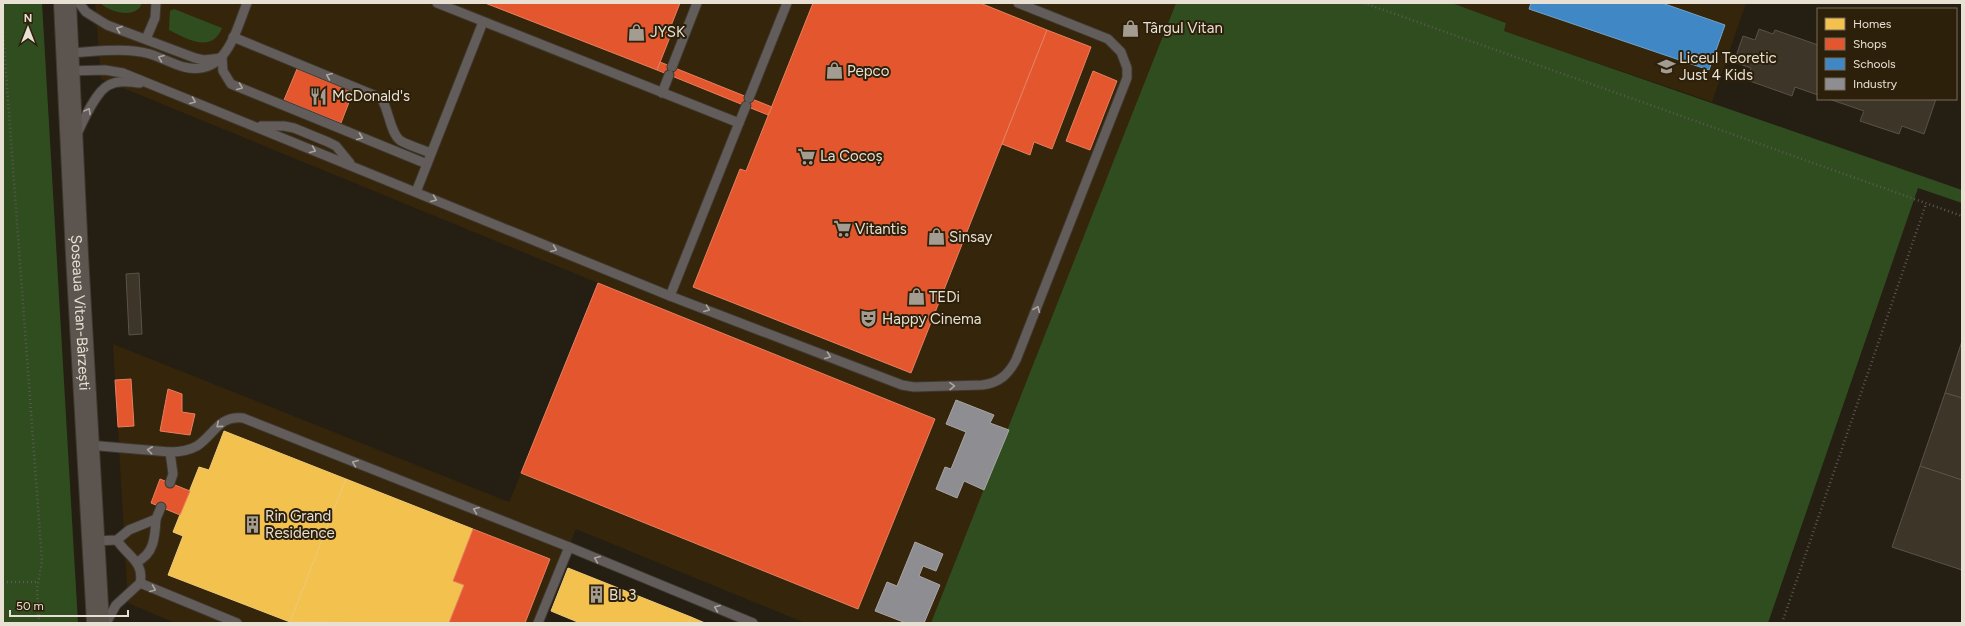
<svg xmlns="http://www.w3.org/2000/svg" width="1965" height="626" font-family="Figtree,sans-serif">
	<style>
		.built { fill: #35250a }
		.green { fill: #304d1f }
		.homes { fill: #f2c14e; stroke: #efca76 }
		.shops { fill: #e4572e; stroke: #e58060 }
		.schools { fill: #3f88c5; stroke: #72a2c9 }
		.industry { fill: #8d8d92; stroke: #a8a6a6 }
		.building { fill: #3d3528; stroke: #595249 }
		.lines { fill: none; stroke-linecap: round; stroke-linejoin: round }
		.lane-casing { stroke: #3f3830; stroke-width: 11 }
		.secondary-casing { stroke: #3f3830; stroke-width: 24 }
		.path { stroke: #5c5853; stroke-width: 2.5; stroke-dasharray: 1 3; stroke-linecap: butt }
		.lane { stroke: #625d5a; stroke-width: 9 }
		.secondary { stroke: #5c554f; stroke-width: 22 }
		.oneway { stroke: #aca59d }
		.labels { text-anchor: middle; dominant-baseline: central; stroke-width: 4; stroke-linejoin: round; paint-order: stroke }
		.poi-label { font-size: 15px; fill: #e8e0d3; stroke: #2d200b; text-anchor: start }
		.street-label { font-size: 15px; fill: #e8e0d3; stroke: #2d200b }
	</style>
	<rect width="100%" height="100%" fill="#251e13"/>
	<g class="built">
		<polygon points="95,3 1176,3 1015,422 934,623 805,623 576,529 538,623 175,623 128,603 113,344 509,502 521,473 858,609 935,419 598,283 101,79"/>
		<polygon points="1452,3 1746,3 1712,102 1503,31 1506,23"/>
	</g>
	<g class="green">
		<polygon points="3,3 42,3 78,623 3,623"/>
		<path d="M100 3H142C136 20 110 12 100 3Z"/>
		<polygon points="1176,3 1452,3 1506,23 1504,31 1962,190 1962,203 1918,188 1768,623 931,623"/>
		<path d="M174 9 222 28C212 54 187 39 169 30L170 11Z"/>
	</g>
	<g class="homes">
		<polygon points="224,431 346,479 290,622 168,575 183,536 173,532 199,467 209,470"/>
		<polygon points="346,479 473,529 453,581 464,585 449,623 290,622"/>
		<polygon points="568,568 691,617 689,623 580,623 551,611"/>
		<polygon points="691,617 705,623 689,623"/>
	</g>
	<g class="shops">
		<polygon points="485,3 680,3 669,31 672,32 657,70"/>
		<polygon points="813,3 980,3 1047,30 911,373 693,287 740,169 746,171"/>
		<polygon points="1047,30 1091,47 1052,149 1034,142 1030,155 1002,144"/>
		<polygon points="660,62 772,107 768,115 657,70"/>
		<polygon points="297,69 353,92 341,123 284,100"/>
		<polygon points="1093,71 1117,81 1090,150 1066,141"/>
		<polygon points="598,283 935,419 858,609 521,473"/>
		<polygon points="131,379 134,426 118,427 115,380"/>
		<polygon points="168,389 182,394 182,412 195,414 190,435 160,431"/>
		<polygon points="160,479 190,491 180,515 151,503"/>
		<polygon points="473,529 550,559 525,623 449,623 464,585 453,581"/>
	</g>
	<polygon class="schools" points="1531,3 1662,3 1725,25 1709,70 1529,9"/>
	<g class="industry">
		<polygon points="956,400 994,415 990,423 1009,430 984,490 964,481 957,498 936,489 945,467 951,469 966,432 946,424"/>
		<polygon points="915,542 943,554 936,571 923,566 919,576 940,585 924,623 906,623 875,611 887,582 897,586"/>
	</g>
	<g class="building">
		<polygon points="1759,29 1773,34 1775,30 1818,45 1818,95 1795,87 1792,96 1747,80 1751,68 1734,62 1743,36 1755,40"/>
		<polygon points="1829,99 1936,99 1924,134 1902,126 1899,134 1860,121 1864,111"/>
		<polygon points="139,273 142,334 129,335 126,274"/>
		<polygon points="1962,341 1962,398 1945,393"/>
		<polygon points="1945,393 1962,398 1962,480 1920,466"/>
		<polygon points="1920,466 1962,480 1962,570 1892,547"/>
	</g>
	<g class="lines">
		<defs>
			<g id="lane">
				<polyline points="79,3 86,12 107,25 195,58 204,60 221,58"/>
				<polyline points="437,3 739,123 670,296"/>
				<path d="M233 37 381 98C389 109 390 134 401 141 410 146 421 149 431 153"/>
				<polyline points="146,39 155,18 156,3"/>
				<path d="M67 53C94 52 124 47 150 54 162 58 173 64 184 67 226 77 235 33 247 3"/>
				<polyline points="222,57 223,71 231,84 427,164"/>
				<polyline points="672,67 697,3"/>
				<path d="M68 71 105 70 123 73 670 296 902 385 914 387 982 385C999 383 1008 375 1016 360L1127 78V68L1121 52 1108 39 1018 3"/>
				<polyline points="662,93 669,75"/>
				<polyline points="749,98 787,3"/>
				<polyline points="739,123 746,106"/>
				<polyline points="261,126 284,126 294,128 328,142 336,146 350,163"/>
				<path d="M77 134C83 121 96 91 109 85 118 80 130 82 140 83"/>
				<polyline points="416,192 483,22"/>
				<polyline points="88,445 170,452 173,474 170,483"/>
				<path d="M170 452C179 452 188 451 197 446 214 435 219 415 243 418L569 547 753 623"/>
				<path d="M117 540C126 555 145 562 140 583L237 623"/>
				<polyline points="93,541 117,540 129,530 156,519 161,507"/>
				<path d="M136 562C154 555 155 537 156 519"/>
				<polyline points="106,623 116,605 140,583"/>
				<polyline points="538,623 569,547"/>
			</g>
			<g id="secondary">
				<path id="s1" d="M65 3 77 255 98 623"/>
			</g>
		</defs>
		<use href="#lane" class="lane-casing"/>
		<use href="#secondary" class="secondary-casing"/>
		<g class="path">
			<polyline points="1364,3 1962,216"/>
			<polyline points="3,32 42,561 37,589 39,623"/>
			<polyline points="3,87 7,87"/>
			<polyline points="3,582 38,582"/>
			<polyline points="1782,623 1926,204"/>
		</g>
		<use href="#lane" class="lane"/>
		<use href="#secondary" class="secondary"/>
	</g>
	<defs><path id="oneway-chevron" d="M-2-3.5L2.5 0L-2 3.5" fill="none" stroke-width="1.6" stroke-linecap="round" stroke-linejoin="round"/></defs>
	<g class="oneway">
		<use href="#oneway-chevron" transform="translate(119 29) rotate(-160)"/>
		<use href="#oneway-chevron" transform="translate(161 58) rotate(-159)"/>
		<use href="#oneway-chevron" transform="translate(329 76) rotate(-158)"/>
		<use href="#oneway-chevron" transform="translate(240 87) rotate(22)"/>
		<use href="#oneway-chevron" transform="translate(193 101) rotate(22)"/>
		<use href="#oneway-chevron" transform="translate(88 111) rotate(-61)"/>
		<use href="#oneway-chevron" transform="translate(360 137) rotate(22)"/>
		<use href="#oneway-chevron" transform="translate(313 150) rotate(22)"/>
		<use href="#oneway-chevron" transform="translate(434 199) rotate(22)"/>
		<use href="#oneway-chevron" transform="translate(554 249) rotate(22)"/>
		<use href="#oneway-chevron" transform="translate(707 309) rotate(21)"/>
		<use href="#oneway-chevron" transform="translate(1037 309) rotate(-68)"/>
		<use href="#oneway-chevron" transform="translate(828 356) rotate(21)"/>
		<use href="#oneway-chevron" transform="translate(952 386) rotate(-2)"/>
		<use href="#oneway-chevron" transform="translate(219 425) rotate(139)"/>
		<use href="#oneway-chevron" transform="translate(150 450) rotate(-174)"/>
		<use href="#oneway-chevron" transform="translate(355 463) rotate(-158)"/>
		<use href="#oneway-chevron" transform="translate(476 510) rotate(-158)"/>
		<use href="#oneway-chevron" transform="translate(597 559) rotate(-158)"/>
		<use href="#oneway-chevron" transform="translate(153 589) rotate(23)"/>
		<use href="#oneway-chevron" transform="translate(717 608) rotate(-158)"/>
	</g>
	<defs>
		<symbol id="shop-bare" viewBox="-9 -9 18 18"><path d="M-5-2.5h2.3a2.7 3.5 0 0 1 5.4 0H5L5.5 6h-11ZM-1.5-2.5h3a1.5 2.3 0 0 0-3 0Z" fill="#a49c90" stroke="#2d200b" stroke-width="2.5" paint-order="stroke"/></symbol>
		<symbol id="school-bare" viewBox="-9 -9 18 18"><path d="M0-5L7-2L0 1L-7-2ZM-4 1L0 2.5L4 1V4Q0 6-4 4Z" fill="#a49c90" stroke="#2d200b" stroke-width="2.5" paint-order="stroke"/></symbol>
		<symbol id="restaurant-bare" viewBox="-9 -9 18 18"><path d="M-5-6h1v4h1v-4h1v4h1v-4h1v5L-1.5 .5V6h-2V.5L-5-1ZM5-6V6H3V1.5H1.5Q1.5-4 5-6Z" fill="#a49c90" stroke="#2d200b" stroke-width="2.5" paint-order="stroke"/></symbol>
		<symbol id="supermarket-bare" viewBox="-9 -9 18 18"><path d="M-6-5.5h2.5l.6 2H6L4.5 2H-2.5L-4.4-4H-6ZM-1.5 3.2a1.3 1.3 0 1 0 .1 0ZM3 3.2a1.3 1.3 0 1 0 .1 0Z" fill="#a49c90" stroke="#2d200b" stroke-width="2.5" paint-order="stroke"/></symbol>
		<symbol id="theatre-bare" viewBox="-9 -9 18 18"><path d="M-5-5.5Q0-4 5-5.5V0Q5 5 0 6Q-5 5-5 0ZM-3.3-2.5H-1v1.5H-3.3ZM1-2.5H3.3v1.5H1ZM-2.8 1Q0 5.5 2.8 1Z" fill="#a49c90" stroke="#2d200b" stroke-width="2.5" paint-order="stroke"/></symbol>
		<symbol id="building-bare" viewBox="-9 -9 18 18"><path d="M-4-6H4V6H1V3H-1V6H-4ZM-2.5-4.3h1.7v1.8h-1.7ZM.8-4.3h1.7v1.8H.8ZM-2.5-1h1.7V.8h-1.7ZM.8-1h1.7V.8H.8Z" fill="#a49c90" stroke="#2d200b" stroke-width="2.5" paint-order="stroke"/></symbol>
	</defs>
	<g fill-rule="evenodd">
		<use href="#shop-bare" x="1118" y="16" width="25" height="25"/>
		<use href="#shop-bare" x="624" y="20" width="25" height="25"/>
		<use href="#school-bare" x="1654" y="54" width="25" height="25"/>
		<use href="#shop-bare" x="822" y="58" width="25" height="25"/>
		<use href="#restaurant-bare" x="306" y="84" width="25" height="25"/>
		<use href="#supermarket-bare" x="794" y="144" width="25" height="25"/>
		<use href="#supermarket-bare" x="830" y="216" width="25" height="25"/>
		<use href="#shop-bare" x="924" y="224" width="25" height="25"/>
		<use href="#shop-bare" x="904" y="284" width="25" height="25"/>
		<use href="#theatre-bare" x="856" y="306" width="25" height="25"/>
		<use href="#building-bare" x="240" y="512" width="25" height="25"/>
		<use href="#building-bare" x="584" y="582" width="25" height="25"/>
	</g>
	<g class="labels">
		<g class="poi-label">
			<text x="1143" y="28">Târgul Vitan</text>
			<text x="650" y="32">JYSK</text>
			<text x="1679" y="58">Liceul Teoretic<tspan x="1679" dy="17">Just 4 Kids</tspan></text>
			<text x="847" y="71">Pepco</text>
			<text x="332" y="96">McDonald's</text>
			<text x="820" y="156">La Cocoș</text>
			<text x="855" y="229">Vitantis</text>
			<text x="949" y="237">Sinsay</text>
			<text x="929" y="297">TEDi</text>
			<text x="882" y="319">Happy Cinema</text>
			<text x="265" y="516">Rin Grand<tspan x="265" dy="17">Residence</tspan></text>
			<text x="609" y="595">Bl. 3</text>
		</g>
		<g class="street-label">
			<text stroke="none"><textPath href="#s1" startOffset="310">Șoseaua Vitan-Bârzești</textPath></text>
		</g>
	</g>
	<rect width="1965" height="626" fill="none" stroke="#e8e0d3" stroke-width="8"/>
	<rect x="1817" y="8" width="140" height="92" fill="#2d200b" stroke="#786d5b"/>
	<rect x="1825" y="18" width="20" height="12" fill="#f2c14e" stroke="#786d5b"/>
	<text x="1853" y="28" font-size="12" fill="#e8e0d3">Homes</text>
	<rect x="1825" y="38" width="20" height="12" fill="#e4572e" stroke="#786d5b"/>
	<text x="1853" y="48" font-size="12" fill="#e8e0d3">Shops</text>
	<rect x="1825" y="58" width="20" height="12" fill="#3f88c5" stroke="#786d5b"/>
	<text x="1853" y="68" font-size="12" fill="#e8e0d3">Schools</text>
	<rect x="1825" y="78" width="20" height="12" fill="#8d8d92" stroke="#786d5b"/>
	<text x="1853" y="88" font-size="12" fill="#e8e0d3">Industry</text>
	<g transform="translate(28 28)" stroke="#2d200b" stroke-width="3" paint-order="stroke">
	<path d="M0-3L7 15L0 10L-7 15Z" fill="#e8e0d3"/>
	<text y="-6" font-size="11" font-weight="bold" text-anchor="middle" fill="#e8e0d3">N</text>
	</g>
	<path d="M10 610v6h118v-6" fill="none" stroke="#e8e0d3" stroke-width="2"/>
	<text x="16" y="610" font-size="12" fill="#e8e0d3" stroke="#2d200b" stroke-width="3" paint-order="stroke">50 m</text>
</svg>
